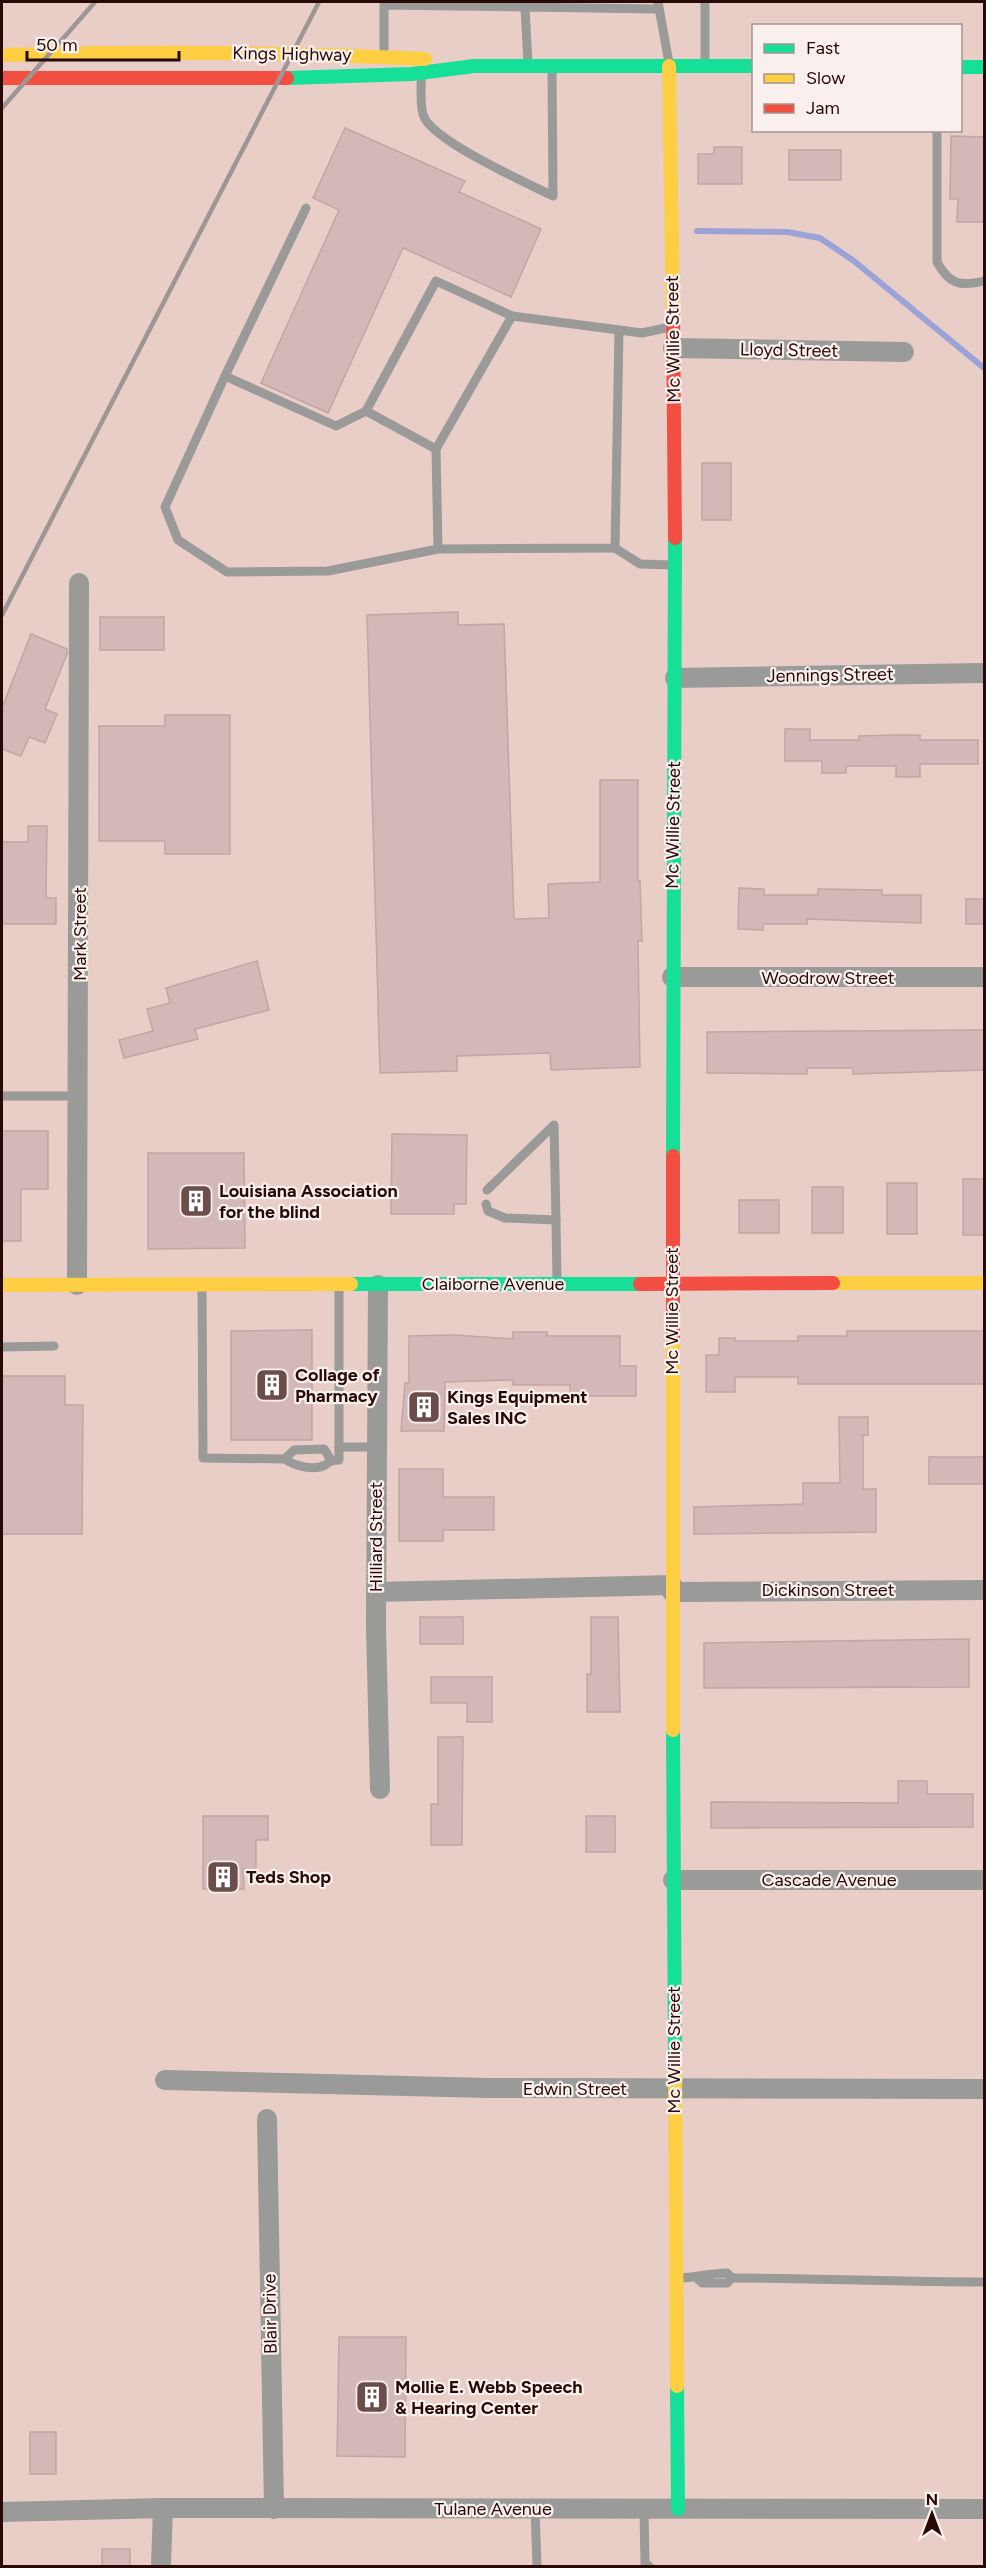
<svg xmlns="http://www.w3.org/2000/svg" width="986" height="2568" font-family="Figtree,sans-serif">
	<style>
		.lines { fill: none; stroke-linecap: round; stroke-linejoin: round }
		.stream { stroke: #9aa2d8; stroke-width: 6 }
		.building { fill: #d4b7b7; stroke: #c2a5a5; stroke-width: 1.5 }
		.lane { stroke: #9a9a99; stroke-width: 9 }
		.street { stroke: #9a9a99; stroke-width: 20 }
		.fast { stroke: #16e098; stroke-width: 14 }
		.slow { stroke: #ffcf43; stroke-width: 14 }
		.jam { stroke: #f24e42; stroke-width: 14 }
		.rail { stroke: #9d9694; stroke-width: 4.5 }
		.labels { text-anchor: middle; dominant-baseline: central; stroke-width: 4.5; stroke-linejoin: round; paint-order: stroke }
		.street-label { font-size: 18px; fill: #270905; stroke: #f9f0ee }
		.poi-label { font-size: 18px; font-weight: bold; fill: #270905; stroke: #f9f0ee; text-anchor: start }
	</style>
	<rect width="100%" height="100%" fill="#e9cdc7"/>
	<g class="lines">
		<polyline class="stream" points="697,231 787,232 820,238 854,261 984,368"/>
	</g>
	<g class="building">
		<polygon points="345,128 465,181 459,192 541,229 511,297 403,248 328,413 261,383 339,210 313,198"/>
		<polygon points="951,136 984,137 984,222 957,222 958,199 950,199"/>
		<polygon points="714,147 742,147 742,184 698,184 698,154 714,154"/>
		<rect x="789" y="150" width="52" height="30"/>
		<rect x="702" y="463" width="29" height="57"/>
		<polygon points="458,612 458,625 504,624 514,919 549,918 548,884 600,882 600,780 638,780 638,881 640,881 642,941 638,941 640,1067 551,1070 550,1053 457,1056 457,1071 380,1073 367,615"/>
		<rect x="100" y="617" width="64" height="33"/>
		<polygon points="31,634 67,649 67,654 45,709 57,714 45,743 29,737 21,756 2,749 2,708"/>
		<polygon points="165,715 230,715 230,854 165,854 165,841 99,841 99,726 165,726"/>
		<polygon points="785,729 810,729 810,740 859,740 859,736 896,735 920,735 920,740 978,740 978,764 920,764 920,777 896,777 896,766 846,766 846,773 822,773 822,761 785,761"/>
		<polygon points="28,826 47,826 46,898 56,898 56,924 2,924 2,842 28,842"/>
		<polygon points="739,888 764,889 764,895 818,895 818,889 882,890 882,895 921,895 921,923 807,919 807,924 763,924 763,930 738,929"/>
		<rect x="966" y="899" width="18" height="25"/>
		<polygon points="257,961 269,1010 195,1029 198,1039 124,1058 119,1040 153,1031 147,1009 170,1003 166,988"/>
		<polygon points="984,1030 984,1070 853,1074 853,1068 807,1068 807,1074 707,1073 707,1032"/>
		<polygon points="2,1131 48,1131 48,1189 21,1189 21,1241 2,1241"/>
		<polygon points="392,1134 467,1135 466,1204 454,1204 454,1214 391,1214"/>
		<polygon points="148,1153 244,1153 245,1248 148,1249"/>
		<rect x="963" y="1179" width="21" height="56"/>
		<rect x="887" y="1183" width="30" height="51"/>
		<rect x="812" y="1187" width="31" height="46"/>
		<rect x="739" y="1200" width="40" height="33"/>
		<polygon points="312,1330 312,1440 231,1440 231,1331"/>
		<polygon points="847,1331 984,1331 984,1384 798,1384 798,1377 735,1377 735,1392 706,1392 706,1355 719,1355 719,1338 735,1338 735,1341 798,1341 798,1336 847,1336"/>
		<polygon points="513,1332 547,1332 547,1336 620,1336 620,1366 636,1366 636,1396 570,1396 570,1385 513,1385 513,1380 445,1382 444,1431 401,1431 405,1383 409,1383 409,1336 453,1335 513,1339"/>
		<polygon points="2,1376 65,1376 65,1405 83,1405 82,1534 2,1534"/>
		<polygon points="839,1417 868,1417 868,1435 863,1435 863,1489 876,1489 876,1532 694,1534 694,1507 803,1504 803,1483 840,1483"/>
		<rect x="929" y="1457" width="55" height="27"/>
		<polygon points="399,1469 443,1469 443,1497 494,1497 494,1530 443,1530 443,1541 399,1541"/>
		<rect x="420" y="1617" width="43" height="27"/>
		<polygon points="591,1617 618,1617 620,1712 587,1712 587,1674 591,1674"/>
		<polygon points="969,1639 969,1687 704,1688 704,1643"/>
		<polygon points="431,1677 492,1677 492,1722 467,1722 467,1703 431,1703"/>
		<polygon points="438,1737 463,1737 462,1845 431,1845 431,1804 438,1804"/>
		<polygon points="898,1781 927,1781 927,1794 973,1794 973,1827 711,1828 711,1802 898,1803"/>
		<polygon points="203,1816 268,1816 268,1840 256,1840 256,1869 243,1869 244,1889 203,1889"/>
		<rect x="586" y="1816" width="29" height="36"/>
		<polygon points="339,2337 406,2337 405,2457 337,2456"/>
		<rect x="30" y="2432" width="26" height="42"/>
		<rect x="102" y="2549" width="28" height="17"/>
	</g>
	<g class="lines">
		<g class="lane">
			<polyline points="658,2 669,63"/>
			<polyline points="705,2 705,65"/>
			<polyline points="384,54 384,5 525,7"/>
			<polyline points="528,64 525,7 658,9"/>
			<path d="M421 76C422 88 419 105 424 117 435 142 527 183 553 196L552 68"/>
			<path d="M937 130V262C949 284 960 287 984 281"/>
			<polyline points="306,208 225,376 336,426 366,411"/>
			<polyline points="619,330 615,548 438,549 436,449 512,316 642,333 670,327"/>
			<polyline points="225,376 165,507 178,540 227,572 328,571 438,549"/>
			<polyline points="436,449 366,411 436,281 512,316"/>
			<polyline points="615,548 640,564 673,565"/>
			<polyline points="2,1096 80,1096"/>
			<polyline points="487,1190 554,1125 556,1220"/>
			<polyline points="486,1204 488,1211 505,1218 556,1220 557,1282"/>
			<polyline points="202,1287 203,1458 285,1459"/>
			<polyline points="2,1347 54,1346"/>
			<polyline points="339,1447 377,1447"/>
			<path d="M331 1460 324 1449 294 1450 285 1459C294 1466 314 1471 325 1465 331 1461 331 1460 339 1460V1288"/>
			<path d="M678 2278C696 2278 709 2273 727 2273L732 2278 727 2283H702L697 2278"/>
			<path d="M732 2278C817 2278 900 2282 984 2282"/>
			<polyline points="535,2509 537,2566"/>
			<polyline points="644,2509 645,2564 649,2566"/>
		</g>
		<g class="street">
			<polyline points="673,348 904,352"/>
			<polyline points="675,678 984,673"/>
			<polyline points="672,977 984,977"/>
			<polyline points="77,1285 79,583"/>
			<polyline points="378,1285 376,1628 380,1789"/>
			<polyline points="376,1592 672,1585"/>
			<polyline points="672,1592 984,1590"/>
			<polyline points="673,1880 984,1880"/>
			<polyline points="165,2080 488,2088 984,2089"/>
			<polyline points="267,2119 274,2509"/>
			<polyline points="2,2512 163,2508 984,2509"/>
			<polyline points="161,2566 163,2508"/>
		</g>
		<g class="fast">
			<polyline points="960,67 984,67"/>
			<polyline points="287,78 412,74 474,66 754,66"/>
			<polyline points="673,1156 675,538"/>
			<polyline points="351,1284 640,1284"/>
			<polyline points="673,1730 675,2058"/>
			<polyline points="677,2386 678,2509"/>
		</g>
		<g class="slow">
			<path d="M2 55C143 51 284 52 425 59"/>
			<polyline points="669,66 673,314"/>
			<polyline points="833,1283 984,1283"/>
			<polyline points="2,1285 351,1284"/>
			<polyline points="673,1337 673,1730"/>
			<polyline points="675,2058 677,2386"/>
		</g>
		<g class="jam">
			<polyline points="2,78 287,78"/>
			<polyline points="673,314 675,538"/>
			<polyline points="640,1284 833,1283"/>
			<polyline points="673,1337 673,1156"/>
		</g>
		<g class="rail">
			<polyline points="2,108 95,2"/>
			<polyline points="2,615 319,2"/>
		</g>
	</g>
	<defs>
		<symbol id="building-square" viewBox="-11 -11 22 22"><rect x="-9" y="-9" width="18" height="18" rx="4" fill="#6b4e49" stroke="#f9f0ee"/><path d="M-4-6H4V6H1V3H-1V6H-4ZM-2.5-4.3h1.7v1.8h-1.7ZM.8-4.3h1.7v1.8H.8ZM-2.5-1h1.7V.8h-1.7ZM.8-1h1.7V.8H.8Z" fill="#fff"/></symbol>
	</defs>
	<g fill-rule="evenodd">
		<use href="#building-square" x="177" y="1182" width="38" height="38"/>
		<use href="#building-square" x="253" y="1366" width="38" height="38"/>
		<use href="#building-square" x="405" y="1388" width="38" height="38"/>
		<use href="#building-square" x="204" y="1858" width="38" height="38"/>
		<use href="#building-square" x="353" y="2378" width="38" height="38"/>
	</g>
	<g class="labels">
		<g class="street-label">
			<text transform="translate(292 54) rotate(1)">Kings Highway</text>
			<text transform="translate(673 339) rotate(-91)">Mc Willie Street</text>
			<text transform="translate(789 350) rotate(1)">Lloyd Street</text>
			<text transform="translate(830 675) rotate(-1)">Jennings Street</text>
			<text transform="translate(673 825) rotate(-89)">Mc Willie Street</text>
			<text transform="translate(80 934) rotate(-90)">Mark Street</text>
			<text x="828" y="978">Woodrow Street</text>
			<text x="493" y="1284">Claiborne Avenue</text>
			<text transform="translate(672 1311) rotate(-90)">Mc Willie Street</text>
			<text transform="translate(376 1537) rotate(-90)">Hilliard Street</text>
			<text x="828" y="1590">Dickinson Street</text>
			<text x="829" y="1880">Cascade Avenue</text>
			<text transform="translate(674 2050) rotate(-90)">Mc Willie Street</text>
			<text x="575" y="2089">Edwin Street</text>
			<text transform="translate(270 2314) rotate(-91)">Blair Drive</text>
			<text x="493" y="2509">Tulane Avenue</text>
		</g>
		<g class="poi-label">
			<text x="219" y="1191">Louisiana Association<tspan x="219" dy="21">for the blind</tspan></text>
			<text x="295" y="1375">Collage of<tspan x="295" dy="21">Pharmacy</tspan></text>
			<text x="447" y="1397">Kings Equipment<tspan x="447" dy="21">Sales INC</tspan></text>
			<text x="246" y="1877">Teds Shop</text>
			<text x="395" y="2387">Mollie E. Webb Speech<tspan x="395" dy="21">&amp; Hearing Center</tspan></text>
		</g>
	</g>
	<rect width="986" height="2568" fill="none" stroke="#270905" stroke-width="6"/>
	<rect x="752" y="24" width="210" height="108" fill="#f9f0ee" stroke="#a59491" stroke-width="1.5"/>
	<rect x="764" y="44" width="30" height="9" fill="#16e098" stroke="#a59491" stroke-width="1.5"/>
	<text x="806" y="54" font-size="18" fill="#270905">Fast</text>
	<rect x="764" y="74" width="30" height="9" fill="#ffcf43" stroke="#a59491" stroke-width="1.5"/>
	<text x="806" y="84" font-size="18" fill="#270905">Slow</text>
	<rect x="764" y="104" width="30" height="9" fill="#f24e42" stroke="#a59491" stroke-width="1.5"/>
	<text x="806" y="114" font-size="18" fill="#270905">Jam</text>
	<g transform="translate(932 2514)" stroke="#f9f0ee" stroke-width="4.5" paint-order="stroke">
	<path d="M0-4.5L10 22L0 15L-10 22Z" fill="#270905"/>
	<text y="-9" font-size="16" font-weight="bold" text-anchor="middle" fill="#270905">N</text>
	</g>
	<path d="M27 51v9h152v-9" fill="none" stroke="#270905" stroke-width="3"/>
	<text x="36" y="51" font-size="18" fill="#270905" stroke="#f9f0ee" stroke-width="4.5" paint-order="stroke">50 m</text>
</svg>
